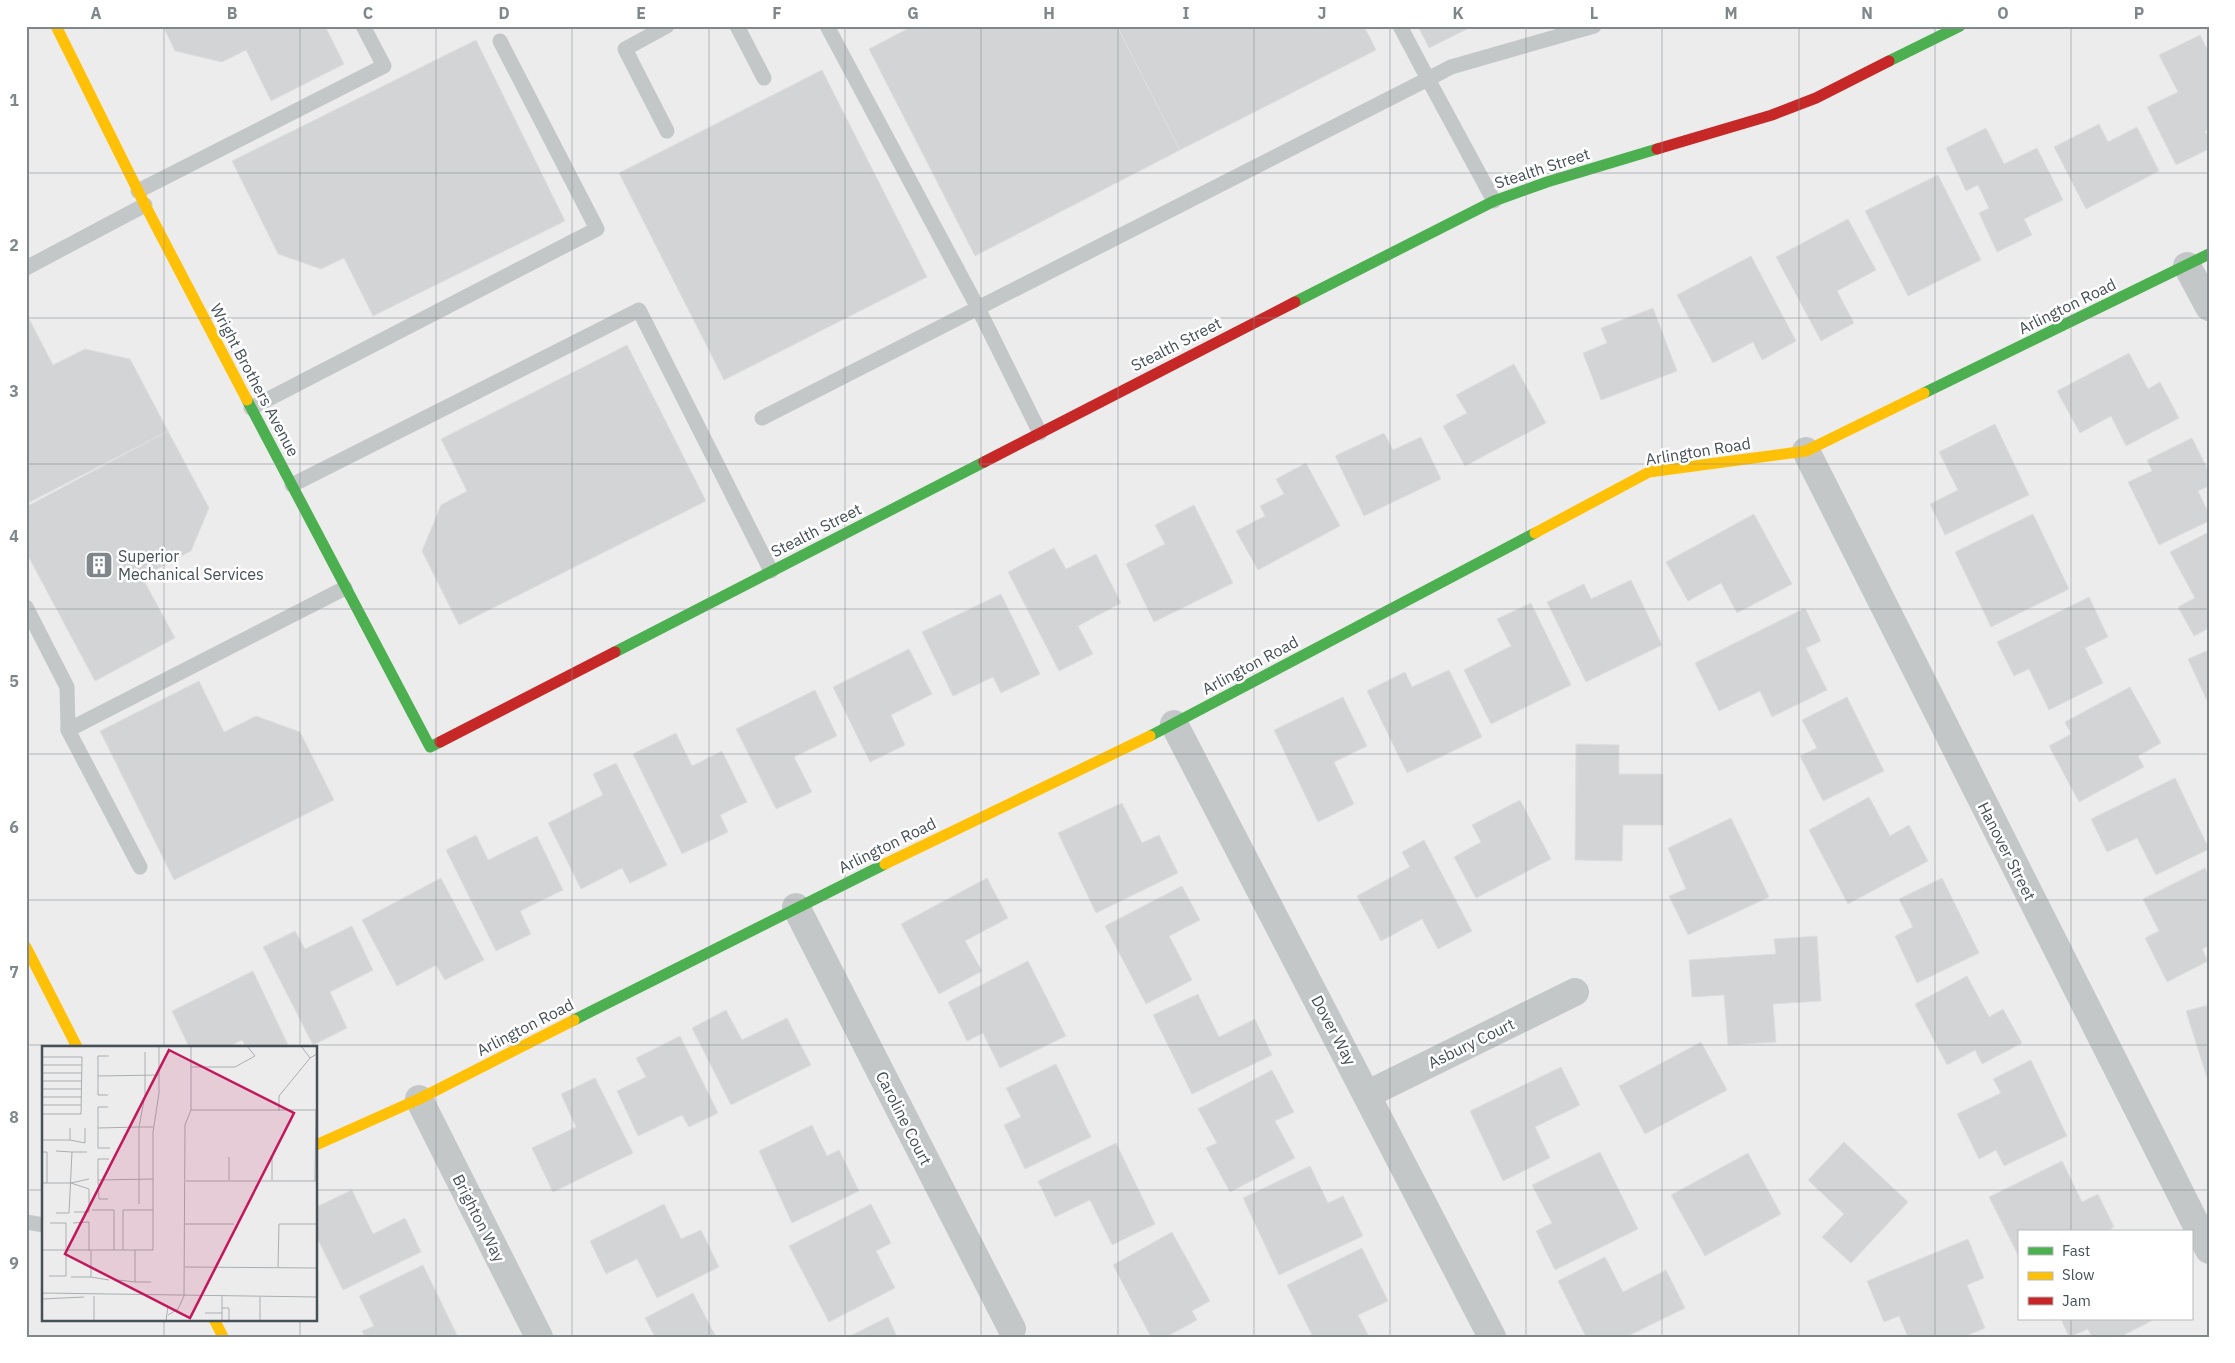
<svg xmlns="http://www.w3.org/2000/svg" width="2235" height="1363" font-family="'IBM Plex Sans',sans-serif">
	<style>
		.building { fill: #d3d4d5; stroke: #dededf }
		.lines { fill: none; stroke-linecap: round; stroke-linejoin: round }
		.lane { stroke: #c4c7c8; stroke-width: 15 }
		.street { stroke: #c4c7c8; stroke-width: 28 }
		.fast { stroke: #4caf50; stroke-width: 11 }
		.slow { stroke: #ffc107; stroke-width: 11 }
		.jam { stroke: #c62828; stroke-width: 11 }
		.grid { fill: none; stroke: #80878b; stroke-width: 1; stroke-opacity: 0.55 }
		.labels { text-anchor: middle; dominant-baseline: central; stroke-width: 5; stroke-linejoin: round; paint-order: stroke }
		.street-label { font-size: 16px; fill: #465057; stroke: #fff }
		.poi-label { font-size: 16px; fill: #465057; stroke: #fff; text-anchor: start }
		.inset-road { fill: none; stroke: #aaaeb0; stroke-width: 1 }
		.view { fill: #c2185b; fill-opacity: 0.15; stroke: #c2185b; stroke-width: 2.5 }
		.inset-edge { fill: none; stroke: #465057; stroke-width: 2.5 }
		.neatline { fill: none; stroke: #80878b; stroke-width: 2 }
		.grid-label { font-size: 16px; text-anchor: middle; font-weight: bold; fill: #80878b }
	</style>
	<rect width="100%" height="100%" fill="#edecec"/>
	<g class="building">
		<polygon points="163,26 325,26 344,64 271,101 246,50 222,62 175,51"/>
		<polygon points="913,26 1117,26 1180,150 975,256 869,49"/>
		<polygon points="1117,26 1364,26 1376,50 1180,150"/>
		<polygon points="1418,26 1473,26 1429,48"/>
		<polygon points="2200,35 2209,53 2209,129 2205,131 2209,138 2209,149 2176,165 2147,107 2178,92 2159,55"/>
		<polygon points="476,40 565,221 373,316 344,258 321,269 278,254 232,161"/>
		<polygon points="822,70 927,277 724,380 619,173"/>
		<polygon points="2099,124 2108,142 2137,127 2159,171 2086,209 2054,147"/>
		<polygon points="1986,128 2004,164 2037,148 2063,200 2024,219 2032,235 1997,252 1979,213 1989,208 1978,185 1966,191 1946,148"/>
		<polygon points="1938,175 1981,260 1908,296 1865,211"/>
		<polygon points="1848,219 1876,270 1837,291 1854,323 1821,341 1776,257"/>
		<polygon points="1751,256 1796,341 1762,360 1753,342 1713,363 1677,295"/>
		<polygon points="1653,308 1677,371 1601,400 1583,353 1607,343 1601,328"/>
		<polygon points="26,313 53,365 85,349 130,359 168,431 26,504"/>
		<polygon points="627,345 706,501 459,625 422,551 441,505 467,491 441,439"/>
		<polygon points="2129,353 2148,389 2160,382 2179,418 2126,446 2111,416 2080,433 2057,391"/>
		<polygon points="1514,364 1546,423 1465,466 1443,426 1467,413 1456,395"/>
		<polygon points="1995,424 2029,495 1945,535 1930,504 1958,490 1939,452"/>
		<polygon points="168,431 209,508 191,551 142,577 175,638 95,681 26,552 26,507"/>
		<polygon points="1384,433 1393,450 1421,437 1441,479 1364,516 1335,456"/>
		<polygon points="2192,438 2209,472 2209,486 2198,491 2209,514 2209,521 2159,545 2128,482 2152,471 2147,460"/>
		<polygon points="1306,463 1340,526 1258,570 1236,531 1265,516 1260,506 1284,494 1276,479"/>
		<polygon points="1194,505 1233,583 1154,622 1126,564 1165,544 1155,525"/>
		<polygon points="1754,514 1792,584 1737,613 1721,583 1688,601 1666,562"/>
		<polygon points="2033,514 2069,589 1991,627 1955,552"/>
		<polygon points="2209,532 2209,628 2194,636 2178,607 2195,598 2170,552"/>
		<polygon points="1054,548 1066,569 1096,554 1121,603 1078,626 1093,654 1059,671 1008,572"/>
		<polygon points="1631,580 1662,645 1586,682 1547,602 1584,584 1591,599"/>
		<polygon points="1001,594 1040,674 1001,693 993,677 953,696 922,632"/>
		<polygon points="2089,597 2108,637 2085,648 2103,683 2049,710 2029,669 2014,676 1997,642"/>
		<polygon points="1531,603 1571,685 1491,724 1464,670 1511,646 1497,619"/>
		<polygon points="1805,608 1821,641 1806,648 1827,690 1772,717 1760,691 1719,711 1695,663"/>
		<polygon points="909,649 932,694 891,715 905,745 870,762 833,687"/>
		<polygon points="2209,650 2209,705 2188,659"/>
		<polygon points="1449,670 1482,737 1407,773 1367,691 1405,672 1412,687"/>
		<polygon points="199,681 224,732 256,716 300,732 334,800 174,880 100,731"/>
		<polygon points="2130,687 2161,743 2138,756 2144,767 2079,802 2049,746 2071,734 2065,722"/>
		<polygon points="815,690 837,736 794,757 812,792 776,809 736,729"/>
		<polygon points="1343,697 1367,746 1334,762 1354,804 1318,822 1274,730"/>
		<polygon points="1847,697 1884,771 1823,801 1800,756 1817,748 1802,720"/>
		<polygon points="676,733 692,766 722,751 747,802 720,815 728,832 682,854 633,754"/>
		<polygon points="1576,744 1619,745 1619,774 1663,774 1663,825 1623,825 1622,861 1575,860"/>
		<polygon points="616,763 667,865 630,883 622,868 581,889 548,823 603,795 593,774"/>
		<polygon points="2175,778 2209,849 2156,875 2137,838 2107,852 2091,819"/>
		<polygon points="1869,797 1890,836 1909,825 1928,861 1848,904 1809,830"/>
		<polygon points="1520,800 1551,859 1476,898 1454,857 1481,842 1472,825"/>
		<polygon points="1122,803 1142,843 1159,835 1178,873 1096,913 1058,833"/>
		<polygon points="1731,818 1769,897 1688,935 1669,896 1686,889 1668,848"/>
		<polygon points="476,835 488,860 537,836 563,890 520,911 531,934 496,951 446,850"/>
		<polygon points="1424,840 1472,931 1438,949 1422,919 1381,941 1357,896 1410,867 1402,852"/>
		<polygon points="2205,868 2209,876 2209,946 2202,949 2208,961 2167,982 2145,938 2159,931 2143,899"/>
		<polygon points="441,878 484,960 445,980 436,965 397,986 362,920"/>
		<polygon points="987,878 1008,918 965,941 982,971 939,994 901,924"/>
		<polygon points="1942,878 1979,953 1917,983 1895,936 1913,927 1899,899"/>
		<polygon points="1182,886 1200,920 1169,936 1192,980 1146,1004 1105,926"/>
		<polygon points="352,926 373,970 330,992 347,1028 313,1045 263,947 295,931 305,949"/>
		<polygon points="1817,936 1821,1001 1773,1004 1776,1042 1728,1045 1724,995 1692,997 1689,960 1776,954 1774,939"/>
		<polygon points="1028,961 1066,1036 1000,1068 983,1033 967,1041 948,1002"/>
		<polygon points="253,971 289,1047 246,1047 242,1040 228,1047 189,1047 172,1011"/>
		<polygon points="1967,976 1989,1017 2003,1009 2022,1043 1982,1064 1975,1050 1947,1065 1915,1004"/>
		<polygon points="1198,994 1219,1037 1255,1019 1272,1055 1192,1094 1153,1015"/>
		<polygon points="2209,1005 2209,1078 2207,1078 2186,1011"/>
		<polygon points="726,1010 742,1040 787,1018 811,1065 731,1105 692,1028"/>
		<polygon points="680,1036 718,1113 689,1127 682,1115 638,1136 617,1091 646,1077 636,1058"/>
		<polygon points="1701,1042 1727,1090 1645,1134 1619,1086"/>
		<polygon points="2031,1060 2067,1136 2004,1166 1996,1150 1979,1159 1957,1114 2001,1093 1993,1079"/>
		<polygon points="1056,1064 1091,1137 1025,1169 1004,1125 1021,1117 1006,1088"/>
		<polygon points="1561,1067 1580,1105 1535,1127 1550,1158 1503,1181 1470,1111"/>
		<polygon points="1272,1070 1294,1112 1275,1121 1295,1158 1230,1192 1206,1148 1217,1143 1198,1109"/>
		<polygon points="595,1078 633,1153 553,1192 532,1148 576,1127 561,1094"/>
		<polygon points="812,1125 827,1156 839,1150 859,1191 792,1223 759,1151"/>
		<polygon points="1844,1142 1908,1202 1851,1263 1822,1237 1844,1214 1808,1180"/>
		<polygon points="1116,1143 1155,1224 1112,1245 1090,1200 1055,1217 1038,1181"/>
		<polygon points="1600,1152 1638,1229 1555,1270 1536,1231 1552,1223 1532,1185"/>
		<polygon points="1748,1153 1781,1214 1705,1256 1671,1195"/>
		<polygon points="2062,1161 2082,1202 2098,1194 2114,1227 2105,1232 2019,1232 2019,1257 1989,1197"/>
		<polygon points="1310,1166 1328,1203 1343,1196 1363,1236 1279,1275 1243,1198"/>
		<polygon points="352,1190 373,1234 405,1218 421,1252 343,1290 316,1236 316,1207"/>
		<polygon points="664,1204 681,1239 701,1230 719,1267 657,1298 637,1259 606,1274 590,1241"/>
		<polygon points="871,1204 891,1243 876,1251 895,1288 829,1322 789,1246"/>
		<polygon points="1172,1232 1210,1301 1192,1311 1197,1320 1166,1337 1151,1337 1113,1265"/>
		<polygon points="1968,1239 1984,1278 1967,1285 1985,1328 1963,1337 1908,1337 1899,1316 1884,1322 1867,1281"/>
		<polygon points="1362,1248 1388,1301 1358,1315 1369,1337 1313,1337 1287,1285"/>
		<polygon points="1605,1257 1623,1292 1666,1270 1685,1308 1626,1337 1586,1337 1558,1281"/>
		<polygon points="423,1265 458,1337 365,1337 362,1331 374,1326 359,1296"/>
		<polygon points="693,1293 716,1337 655,1337 645,1318"/>
		<polygon points="888,1317 897,1337 848,1337"/>
		<polygon points="2061,1319 2155,1319 2120,1337 2092,1337 2088,1329 2069,1337"/>
	</g>
	<g class="lines">
		<g class="lane">
			<polyline points="737,26 764,78"/>
			<polyline points="827,26 978,308 1040,433"/>
			<polyline points="667,131 625,49 667,26"/>
			<polyline points="138,191 384,66 363,26"/>
			<polyline points="1494,201 1428,79 1451,67 1594,26"/>
			<polyline points="26,268 145,205"/>
			<polyline points="251,408 597,229 500,41"/>
			<polyline points="762,418 1428,79 1400,26"/>
			<polyline points="292,485 639,310 771,571"/>
			<polyline points="26,607 67,687 68,730"/>
			<polyline points="140,867 68,730 345,588"/>
			<polyline points="26,1222 44,1225"/>
		</g>
		<g class="street">
			<polyline points="2187,266 2209,307"/>
			<polyline points="1806,451 2209,1250"/>
			<polyline points="1174,724 1492,1337"/>
			<polyline points="796,907 1012,1329"/>
			<polyline points="1368,1094 1575,992"/>
			<polyline points="419,1099 539,1337"/>
		</g>
		<g class="fast">
			<polyline points="1889,61 1960,26"/>
			<polyline points="1295,302 1494,201 1547,182 1657,149"/>
			<polyline points="1924,393 2209,254"/>
			<polyline points="247,400 430,747 440,742"/>
			<polyline points="615,652 984,462"/>
			<polyline points="1150,736 1535,533"/>
			<polyline points="574,1020 885,864"/>
		</g>
		<g class="slow">
			<polyline points="56,26 145,205 247,400"/>
			<polyline points="1535,533 1649,472 1806,451 1924,393"/>
			<polyline points="885,864 1150,736"/>
			<polyline points="26,947 77,1047"/>
			<polyline points="316,1145 419,1099 574,1020"/>
			<polyline points="214,1319 223,1337"/>
		</g>
		<g class="jam">
			<polyline points="1657,149 1772,115 1816,98 1889,61"/>
			<polyline points="984,462 1295,302"/>
			<polyline points="440,742 615,652"/>
		</g>
	</g>
	<path class="grid" d="M164 26V1047M300 26V1047M436 26V1337M572 26V1337M709 26V1337M845 26V1337M981 26V1337M1118 26V1337M1254 26V1337M1390 26V1337M1526 26V1337M1662 26V1337M1799 26V1337M1935 26V1337M2071 26V1232M26 173H2209M26 318H2209M26 464H2209M26 609H2209M26 754H2209M26 900H2209M26 1045H2209M26 1190H44M316 1190H2209M164 1319V1337M300 1319V1337M2071 1319V1337"/>
	<defs>
		<symbol id="building-square" viewBox="-11 -11 22 22"><rect x="-9" y="-9" width="18" height="18" rx="4" fill="#80878b" stroke="#fff"/><path d="M-4-6H4V6H1V3H-1V6H-4ZM-2.5-4.3h1.7v1.8h-1.7ZM.8-4.3h1.7v1.8H.8ZM-2.5-1h1.7V.8h-1.7ZM.8-1h1.7V.8H.8Z" fill="#fff"/></symbol>
	</defs>
	<g fill-rule="evenodd">
		<use href="#building-square" x="83" y="549" width="32" height="32"/>
	</g>
	<g class="labels">
		<g class="street-label">
			<text transform="translate(1542 168) rotate(-18)">Stealth Street</text>
			<text transform="translate(2067 306) rotate(-26)">Arlington Road</text>
			<text transform="translate(1176 344) rotate(-27)">Stealth Street</text>
			<text transform="translate(255 380) rotate(62)">Wright Brothers Avenue</text>
			<text transform="translate(1698 451) rotate(-9)">Arlington Road</text>
			<text transform="translate(816 530) rotate(-27)">Stealth Street</text>
			<text transform="translate(1250 665) rotate(-28)">Arlington Road</text>
			<text transform="translate(887 845) rotate(-26)">Arlington Road</text>
			<text transform="translate(2007 851) rotate(63)">Hanover Street</text>
			<text transform="translate(525 1027) rotate(-27)">Arlington Road</text>
			<text transform="translate(1334 1030) rotate(62)">Dover Way</text>
			<text transform="translate(1471 1043) rotate(-26)">Asbury Court</text>
			<text transform="translate(904 1118) rotate(63)">Caroline Court</text>
			<text transform="translate(479 1218) rotate(63)">Brighton Way</text>
		</g>
		<g class="poi-label">
			<text x="118" y="556">Superior<tspan x="118" dy="18">Mechanical Services</tspan></text>
		</g>
	</g>
	<g transform="translate(42 1046)">
		<rect width="275" height="275" fill="#edecec"/>
		<path class="inset-road" d="M259 0 268 12M103 6V49L97 81H111M67 10H56V30L117 29M0 11H40L39 68H0M0 19H40M149 21H193L213 10 205 0M0 27H40M56 30V49H66M0 35H40M0 43H40M0 51H40M0 59H39M149 64H275M237 65V50L268 12 275 8M56 82V61H66M0 94H28V82M28 94 43 97V82M68 102H56V82L97 81V158M14 105 30 106M0 106H5V137M230 110V134M67 113H56V134L111 133M56 134 57 153H66M187 134V111M144 135H275M273 135 274 64M0 137H29L47 143V166H32M29 137 47 133M50 164H72V204M14 167H27L30 106H45M31 177 47 176V205M143 178H192M0 204H111V86L117 47V0M81 204V164H111M93 204V236H109M143 221 275 222M236 222 237 178H275M7 230H24V177H8M29 231H49V205M49 231 67 234M76 234 93 236M0 247 275 251M0 253 42 251M180 262H187V275M163 267H180M126 269 136 263 142 250 143 79 149 64V0M52 275V250M124 275 126 260M180 275V250M218 275V251"/>
		<path class="view" d="M127 4 252 67 148 272 23 208Z"/>
		<rect width="275" height="275" class="inset-edge"/>
	</g>
	<rect width="2235" height="1363" fill="none" stroke="#ffffff" stroke-width="55"/>
	<rect x="2018" y="1230" width="175" height="90" fill="#ffffff" stroke="#b5b9bc"/>
	<rect x="2028" y="1247" width="25" height="8" fill="#4caf50" stroke="#b5b9bc"/>
	<text x="2062" y="1256" font-size="15" fill="#465057">Fast</text>
	<rect x="2028" y="1272" width="25" height="8" fill="#ffc107" stroke="#b5b9bc"/>
	<text x="2062" y="1280" font-size="15" fill="#465057">Slow</text>
	<rect x="2028" y="1297" width="25" height="8" fill="#c62828" stroke="#b5b9bc"/>
	<text x="2062" y="1306" font-size="15" fill="#465057">Jam</text>
	<rect x="28" y="28" width="2180" height="1308" class="neatline"/>
	<g class="grid-label">
		<text x="96" y="19">A</text>
		<text x="232" y="19">B</text>
		<text x="368" y="19">C</text>
		<text x="504" y="19">D</text>
		<text x="641" y="19">E</text>
		<text x="777" y="19">F</text>
		<text x="913" y="19">G</text>
		<text x="1049" y="19">H</text>
		<text x="1186" y="19">I</text>
		<text x="1322" y="19">J</text>
		<text x="1458" y="19">K</text>
		<text x="1594" y="19">L</text>
		<text x="1731" y="19">M</text>
		<text x="1867" y="19">N</text>
		<text x="2003" y="19">O</text>
		<text x="2139" y="19">P</text>
		<text x="14" y="106">1</text>
		<text x="14" y="251">2</text>
		<text x="14" y="397">3</text>
		<text x="14" y="542">4</text>
		<text x="14" y="687">5</text>
		<text x="14" y="833">6</text>
		<text x="14" y="978">7</text>
		<text x="14" y="1123">8</text>
		<text x="14" y="1269">9</text>
	</g>
</svg>
